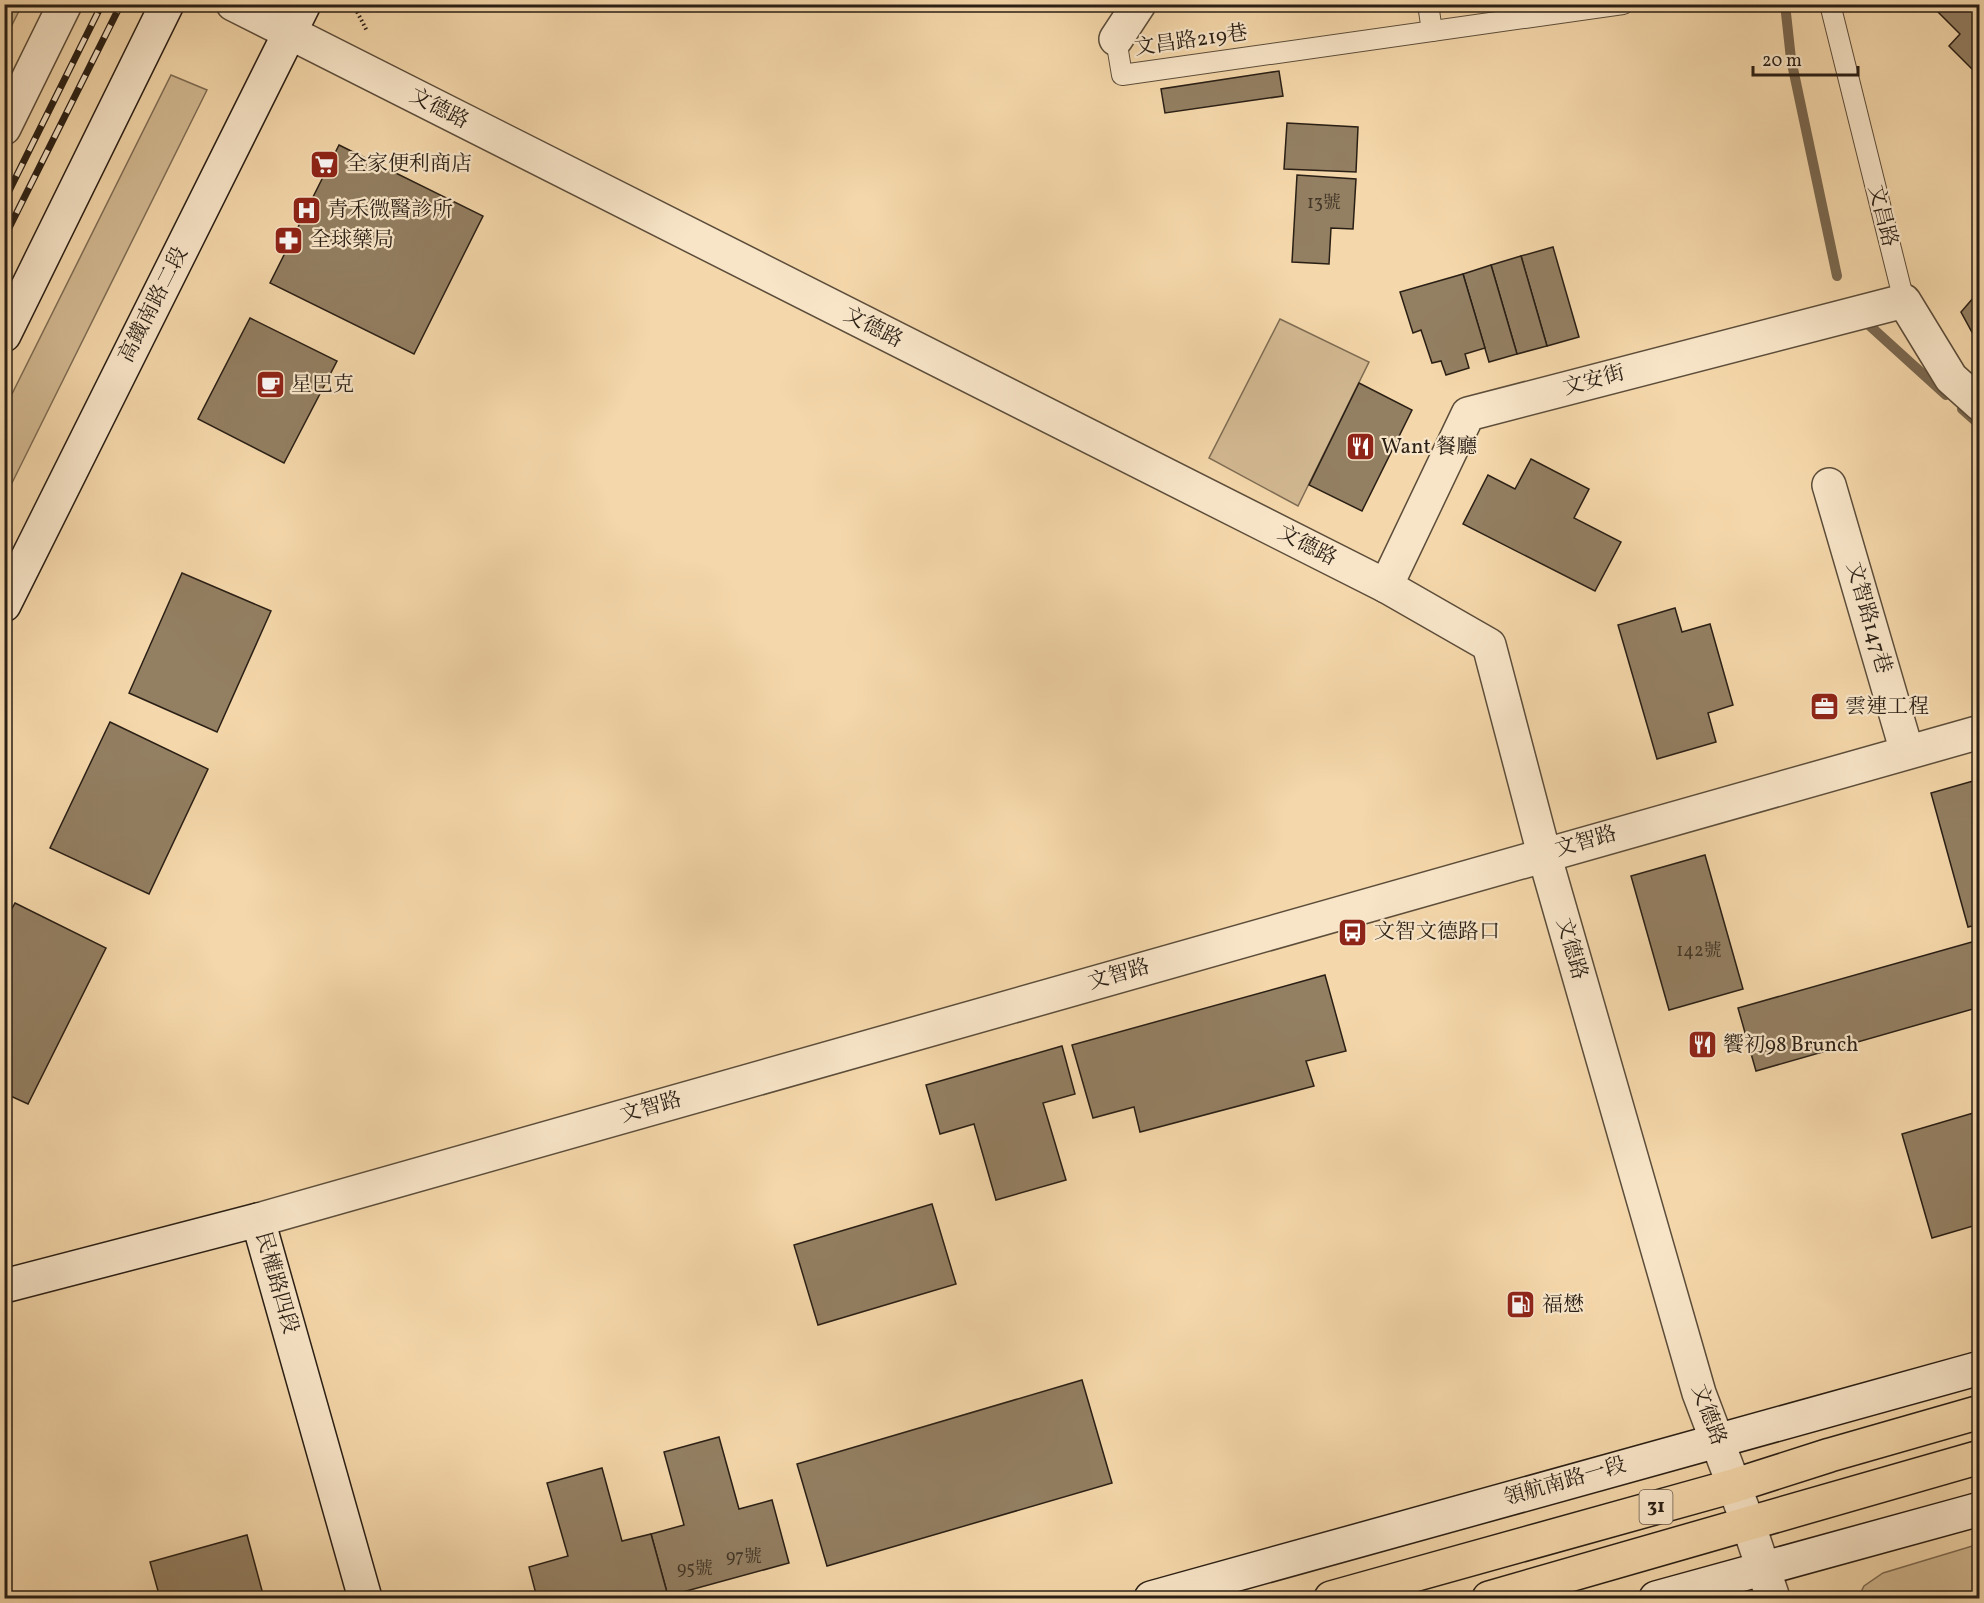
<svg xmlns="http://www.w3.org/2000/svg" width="1984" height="1603" viewBox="0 0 1984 1603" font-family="Vollkorn,'Noto Serif TC',serif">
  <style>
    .green { fill: #d2b891; stroke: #7e6c53; stroke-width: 1.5 }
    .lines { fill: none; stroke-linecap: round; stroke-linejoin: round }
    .stream { stroke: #7a6850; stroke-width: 10 }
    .building { fill: #937f62; stroke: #2a1f15; stroke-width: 1.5 }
    .lane-casing { stroke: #5c4d3a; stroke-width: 22 }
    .street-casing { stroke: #5c4d3a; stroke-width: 36 }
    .secondary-casing { stroke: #2a1f15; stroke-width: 36 }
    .primary-casing { stroke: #2a1f15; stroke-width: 36 }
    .path { stroke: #2a1f15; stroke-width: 4; stroke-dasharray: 1.5 3; stroke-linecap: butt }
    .lane { stroke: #f8e5c8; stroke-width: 20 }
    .street { stroke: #f8e5c8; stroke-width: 33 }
    .secondary { stroke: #f8e5c8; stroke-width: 33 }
    .primary { stroke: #f4d7aa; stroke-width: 33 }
    .rail-casing { stroke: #2a1f15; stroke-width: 7 }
    .rail { stroke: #f8e5c8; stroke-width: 4.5; stroke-dasharray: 14; stroke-linecap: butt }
    .labels { text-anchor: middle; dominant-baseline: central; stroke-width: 4.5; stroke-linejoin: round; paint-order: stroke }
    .number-label { font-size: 18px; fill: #443728 }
    .shield { fill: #f8e5c8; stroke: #685a4b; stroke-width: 1.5 }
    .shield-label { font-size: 20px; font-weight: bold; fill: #2a1f15 }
    .street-label { font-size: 21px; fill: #2a1f15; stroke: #f8e5c8 }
    .poi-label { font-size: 21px; fill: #2a1f15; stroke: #f8e5c8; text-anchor: start }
  </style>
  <rect width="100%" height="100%" fill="#f4d7aa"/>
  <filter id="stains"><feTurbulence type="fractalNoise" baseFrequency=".00333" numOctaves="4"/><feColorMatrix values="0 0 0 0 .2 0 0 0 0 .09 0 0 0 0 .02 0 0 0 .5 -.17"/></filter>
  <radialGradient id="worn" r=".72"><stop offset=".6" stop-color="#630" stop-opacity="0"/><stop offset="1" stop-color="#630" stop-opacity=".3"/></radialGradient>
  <g class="green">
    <polygon points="5,4 22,5 5,39 4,5"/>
    <polygon points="171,75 207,90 5,497 5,408"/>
    <polygon points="1280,319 1369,362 1298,506 1209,458"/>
    <polygon points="1979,1544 1979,1598 1858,1598 1864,1586 1883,1573"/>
  </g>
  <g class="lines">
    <g class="stream">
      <polyline points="1785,4 1791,59 1837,276"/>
      <polyline points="1870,326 1946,395"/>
      <polyline points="1962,409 1980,425"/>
    </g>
  </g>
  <g class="building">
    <polygon points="1930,4 1980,4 1980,77 1949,46 1960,34"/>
    <polygon points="1279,71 1283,96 1165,113 1161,89"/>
    <polygon points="1287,123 1358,127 1356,172 1284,169"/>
    <polygon points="339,145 483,216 414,354 270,283"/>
    <polygon points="1297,175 1356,179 1353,229 1331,228 1329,264 1292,262"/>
    <polygon points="1553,247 1579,337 1547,346 1521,256"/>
    <polygon points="1521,256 1547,346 1517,354 1491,265"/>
    <polygon points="1491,265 1517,354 1489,362 1463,274"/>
    <polygon points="1463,274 1485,348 1465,354 1469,368 1446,375 1441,361 1432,363 1421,330 1413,333 1400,292"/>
    <polygon points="1980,290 1980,347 1961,312"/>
    <polygon points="250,318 337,361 284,463 198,419"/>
    <polygon points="1359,383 1412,410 1362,511 1309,485"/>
    <polygon points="1531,459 1589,489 1574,518 1621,542 1595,591 1463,524 1488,475 1515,489"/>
    <polygon points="182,573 271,611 217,732 129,693"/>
    <polygon points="1675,608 1682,632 1710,624 1733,705 1708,713 1716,742 1657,759 1618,625"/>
    <polygon points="110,722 208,769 149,894 50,848"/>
    <polygon points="1980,779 1980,924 1968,927 1931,793"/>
    <polygon points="1705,855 1743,989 1669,1010 1631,876"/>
    <polygon points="15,903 106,948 28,1104 4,1093 4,923"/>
    <polygon points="1979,940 1980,1007 1756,1071 1738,1008"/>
    <polygon points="1325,975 1346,1051 1306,1061 1314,1086 1140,1132 1134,1107 1093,1118 1072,1045"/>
    <polygon points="1062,1046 1075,1094 1043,1103 1066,1180 996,1200 974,1124 940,1134 926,1085"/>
    <polygon points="1980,1111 1980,1224 1932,1238 1902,1134"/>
    <polygon points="932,1204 956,1284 818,1325 794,1245"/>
    <polygon points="1082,1380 1112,1483 827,1566 797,1464"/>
    <polygon points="719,1437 739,1509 772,1500 789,1563 668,1596 651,1534 684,1525 664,1452"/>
    <polygon points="602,1468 622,1541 651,1534 668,1596 660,1598 537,1598 529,1567 568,1556 547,1483"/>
    <polygon points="247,1535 264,1598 160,1598 150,1562"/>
  </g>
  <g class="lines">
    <defs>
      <g id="lane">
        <polyline points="1428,4 1432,31"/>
        <polyline points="1830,4 1904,301"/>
        <polyline points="1116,39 1122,75 1623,4"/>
      </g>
      <g id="street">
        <polyline points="233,4 1386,586 1489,645 1544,854 1699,1393 1748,1523 1773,1598"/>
        <polyline points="1116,39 1139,4"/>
        <polyline points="4,128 65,4"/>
        <polyline points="1829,485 1907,752"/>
        <polyline points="1386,586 1468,414 1904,301 1951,378 1980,404"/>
        <polyline points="258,1220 1980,732"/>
      </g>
      <g id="secondary">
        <polyline points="4,335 167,4"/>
        <polyline points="4,605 304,4"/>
        <polyline points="4,1286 258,1220 365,1598"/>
        <polyline points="1151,1598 1980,1368"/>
        <polyline points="1656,1598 1980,1509"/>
      </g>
      <g id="primary">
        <polyline points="1331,1598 1733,1486 1830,1455 1980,1412"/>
        <polyline points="1489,1598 1980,1457"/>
      </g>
    </defs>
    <use href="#lane" class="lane-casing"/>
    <use href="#street" class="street-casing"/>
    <use href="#secondary" class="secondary-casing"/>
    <use href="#primary" class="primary-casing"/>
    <polyline class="path" points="353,4 367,31"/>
    <use href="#lane" class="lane"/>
    <use href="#street" class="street"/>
    <use href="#secondary" class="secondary"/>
    <use href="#primary" class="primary"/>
    <defs>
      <g id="rail">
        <polyline points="4,201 102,4"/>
        <polyline points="4,238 121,4"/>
      </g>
    </defs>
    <use href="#rail" class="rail-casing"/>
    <use href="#rail" class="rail"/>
  </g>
  <defs>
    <symbol id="supermarket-square" viewBox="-11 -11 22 22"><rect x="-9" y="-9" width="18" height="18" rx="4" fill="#8f2418" stroke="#f8e5c8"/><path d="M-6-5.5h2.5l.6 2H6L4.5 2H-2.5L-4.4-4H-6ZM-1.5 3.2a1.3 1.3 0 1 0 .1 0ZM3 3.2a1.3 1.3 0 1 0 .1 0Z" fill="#fff"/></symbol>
    <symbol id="hospital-square" viewBox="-11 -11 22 22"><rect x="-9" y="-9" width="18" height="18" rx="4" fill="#8f2418" stroke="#f8e5c8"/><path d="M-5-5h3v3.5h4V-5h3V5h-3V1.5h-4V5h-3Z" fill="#fff"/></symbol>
    <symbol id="pharmacy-square" viewBox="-11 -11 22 22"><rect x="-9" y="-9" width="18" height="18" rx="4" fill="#8f2418" stroke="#f8e5c8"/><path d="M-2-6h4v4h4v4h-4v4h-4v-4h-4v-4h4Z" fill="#fff"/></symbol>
    <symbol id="cafe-square" viewBox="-11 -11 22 22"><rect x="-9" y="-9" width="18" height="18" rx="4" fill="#8f2418" stroke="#f8e5c8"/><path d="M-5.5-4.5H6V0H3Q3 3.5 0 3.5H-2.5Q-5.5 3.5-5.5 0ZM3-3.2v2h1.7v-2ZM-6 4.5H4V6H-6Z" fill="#fff"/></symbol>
    <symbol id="restaurant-square" viewBox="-11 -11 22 22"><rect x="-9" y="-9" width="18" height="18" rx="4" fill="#8f2418" stroke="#f8e5c8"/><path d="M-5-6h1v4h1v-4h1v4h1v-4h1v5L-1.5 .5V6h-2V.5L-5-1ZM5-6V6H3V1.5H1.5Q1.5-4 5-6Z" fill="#fff"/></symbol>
    <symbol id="office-square" viewBox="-11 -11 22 22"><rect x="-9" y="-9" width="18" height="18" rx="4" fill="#8f2418" stroke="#f8e5c8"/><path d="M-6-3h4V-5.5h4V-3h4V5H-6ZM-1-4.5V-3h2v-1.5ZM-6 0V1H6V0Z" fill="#fff"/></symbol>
    <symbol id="bus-square" viewBox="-11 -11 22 22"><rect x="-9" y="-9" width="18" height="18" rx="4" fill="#8f2418" stroke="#f8e5c8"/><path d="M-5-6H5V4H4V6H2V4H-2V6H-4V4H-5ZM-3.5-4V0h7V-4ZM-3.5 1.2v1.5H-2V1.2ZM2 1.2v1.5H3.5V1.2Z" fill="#fff"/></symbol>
    <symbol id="fuel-square" viewBox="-11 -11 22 22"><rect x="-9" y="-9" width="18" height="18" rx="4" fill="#8f2418" stroke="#f8e5c8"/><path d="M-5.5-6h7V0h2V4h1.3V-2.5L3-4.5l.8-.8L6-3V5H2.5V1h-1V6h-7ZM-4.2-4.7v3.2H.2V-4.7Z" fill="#fff"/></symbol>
  </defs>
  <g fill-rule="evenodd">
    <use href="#supermarket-square" x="308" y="148" width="33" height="33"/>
    <use href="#hospital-square" x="290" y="194" width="33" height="33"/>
    <use href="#pharmacy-square" x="272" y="224" width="33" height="33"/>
    <use href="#cafe-square" x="254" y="368" width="33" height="33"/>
    <use href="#restaurant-square" x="1344" y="430" width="33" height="33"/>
    <use href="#office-square" x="1808" y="690" width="33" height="33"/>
    <use href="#bus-square" x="1336" y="916" width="33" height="33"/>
    <use href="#restaurant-square" x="1686" y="1028" width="33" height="33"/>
    <use href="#fuel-square" x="1504" y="1288" width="33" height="33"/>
  </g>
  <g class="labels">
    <g class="number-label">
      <text x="1324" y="203">13號</text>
      <text x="1699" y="951">142號</text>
      <text x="744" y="1557">97號</text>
      <text x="695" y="1569">95號</text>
    </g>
    <rect class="shield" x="1639.5" y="1490" width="33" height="34" rx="4.5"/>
    <g class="shield-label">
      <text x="1656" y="1507">31</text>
    </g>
    <g class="street-label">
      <text transform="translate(1191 41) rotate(-8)">文昌路219巷</text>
      <text transform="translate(439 109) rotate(27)">文德路</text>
      <text transform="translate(1882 216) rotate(76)">文昌路</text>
      <text transform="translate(154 305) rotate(-63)">高鐵南路二段</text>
      <text transform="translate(873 328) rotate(27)">文德路</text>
      <text transform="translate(1594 381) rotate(-15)">文安街</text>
      <text transform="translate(1307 546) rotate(27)">文德路</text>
      <text transform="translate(1868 618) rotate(74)">文智路147巷</text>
      <text transform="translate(1586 842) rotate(-16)">文智路</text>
      <text transform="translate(1571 949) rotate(74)">文德路</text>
      <text transform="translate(1119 975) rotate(-16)">文智路</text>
      <text transform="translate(651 1108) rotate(-16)">文智路</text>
      <text transform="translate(276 1283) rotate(74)">民權路四段</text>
      <text transform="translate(1708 1415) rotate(70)">文德路</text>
      <text transform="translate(1565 1482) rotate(-16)">領航南路一段</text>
    </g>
    <g class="poi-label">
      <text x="346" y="164">全家便利商店</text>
      <text x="327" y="210">青禾微醫診所</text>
      <text x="310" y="240">全球藥局</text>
      <text x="291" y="385">星巴克</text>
      <text x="1381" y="447">Want 餐廳</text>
      <text x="1845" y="707">雲連工程</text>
      <text x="1374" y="932">文智文德路口</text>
      <text x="1723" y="1045">饗初98 Brunch</text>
      <text x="1542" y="1305">福懋</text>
    </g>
  </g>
  <rect width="1984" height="1603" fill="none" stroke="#f4d7aa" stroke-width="24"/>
  <rect x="6" y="6" width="1972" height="1591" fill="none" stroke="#2a1f15" stroke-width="3"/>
  <rect x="12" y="12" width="1960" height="1579" fill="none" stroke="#2a1f15" stroke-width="1.5"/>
  <path d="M1753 66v9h105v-9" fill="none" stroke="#2a1f15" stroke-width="3"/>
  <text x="1762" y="66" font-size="18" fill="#2a1f15" stroke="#f8e5c8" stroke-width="4.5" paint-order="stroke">20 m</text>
  <rect width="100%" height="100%" filter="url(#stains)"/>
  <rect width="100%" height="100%" fill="url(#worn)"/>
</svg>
